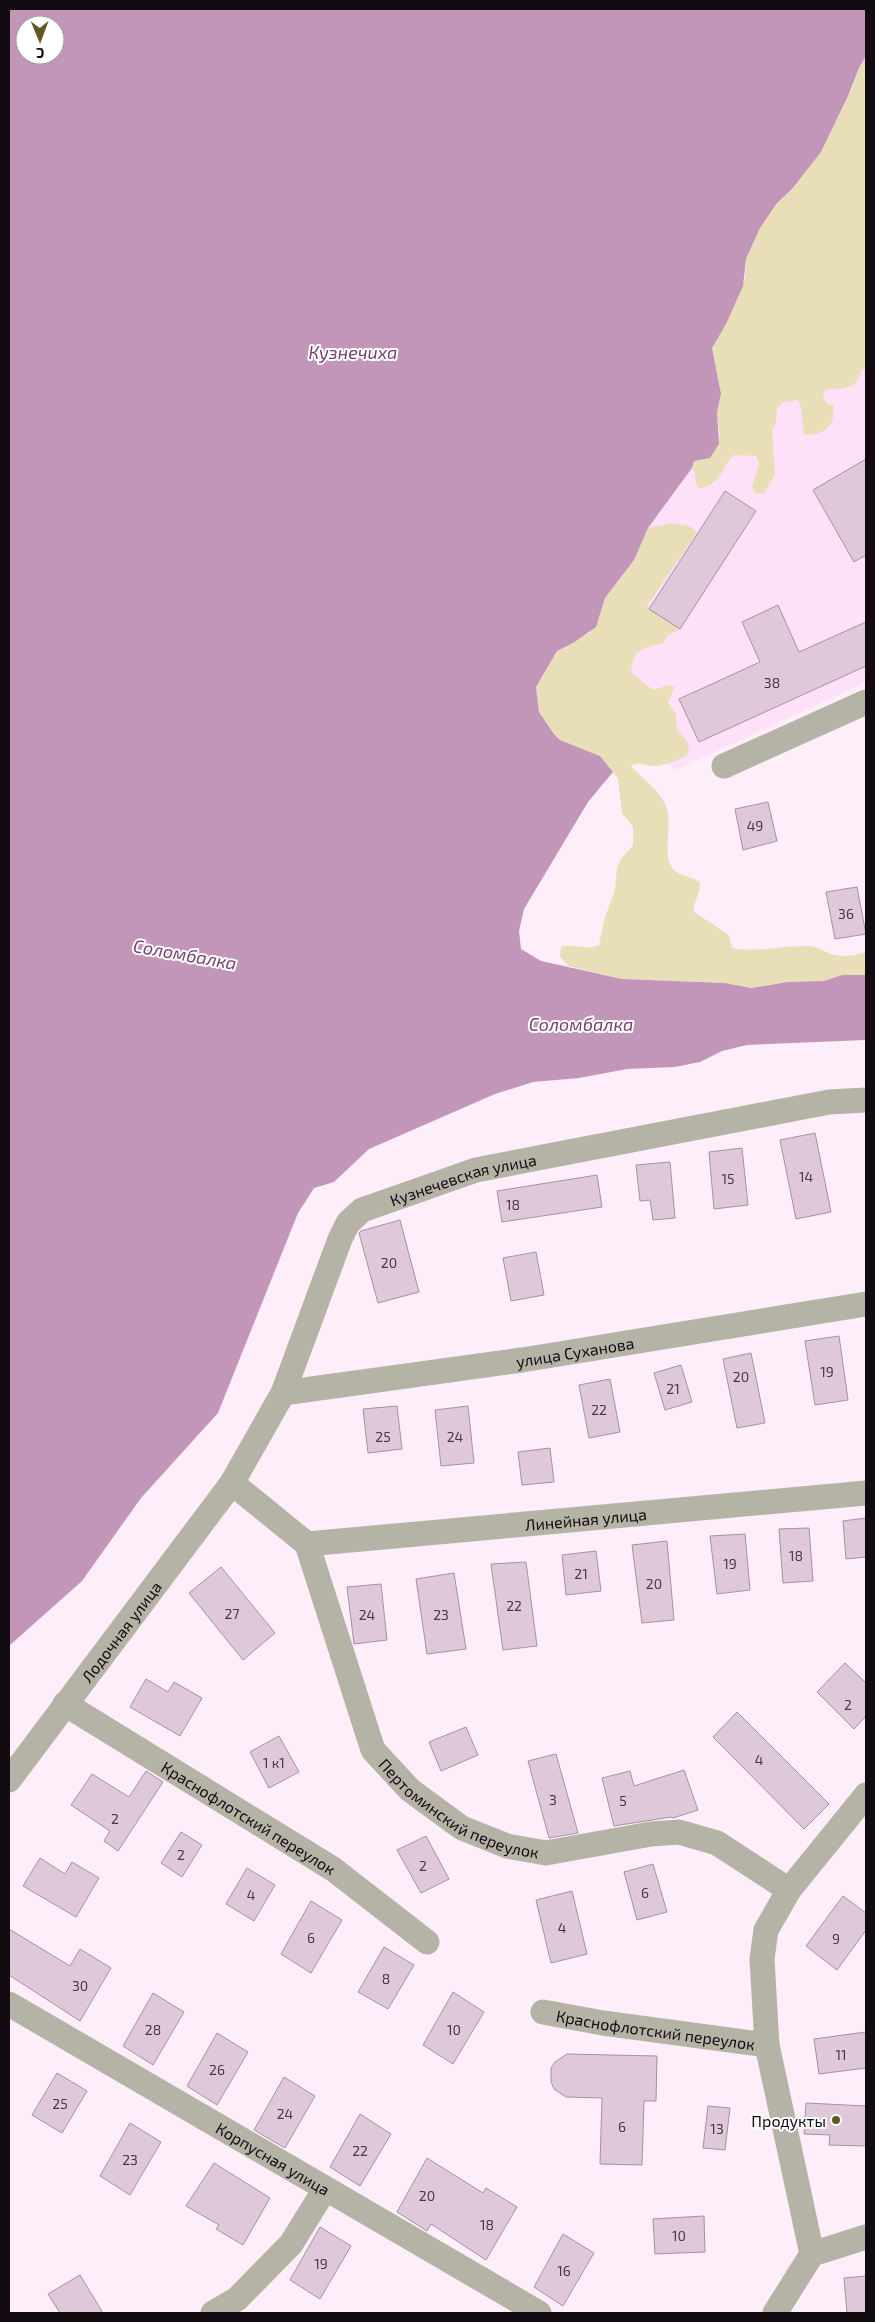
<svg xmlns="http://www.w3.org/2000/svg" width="875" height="2322" viewBox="0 0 875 2322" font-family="'Exo 2',sans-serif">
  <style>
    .built { fill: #ffe0f9 }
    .green { fill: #e8dfb9 }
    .water { fill: #c196b9; fill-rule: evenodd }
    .building { fill: #e0c8db; stroke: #a790a2 }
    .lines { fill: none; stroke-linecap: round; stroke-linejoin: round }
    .minor { stroke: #b5b2a6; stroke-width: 25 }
    .poi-dot { fill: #635724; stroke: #fff; stroke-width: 2 }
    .labels { text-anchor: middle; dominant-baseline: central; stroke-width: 4; stroke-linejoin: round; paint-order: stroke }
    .number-label { font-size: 14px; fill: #463a44 }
    .street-label { font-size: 16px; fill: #120b11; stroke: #fff }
    .poi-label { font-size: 16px; fill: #120b11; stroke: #fff; text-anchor: end }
    .water-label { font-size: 18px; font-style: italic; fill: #784170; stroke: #fff }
  </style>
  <rect width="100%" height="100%" fill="#fdeefa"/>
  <polygon class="built" points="866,182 866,682 676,770 667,763 687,756 677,730 676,714 668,703 675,687 668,685 653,690 632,673 631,665 634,658 644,647 664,643 667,636 679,629 647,606 697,533 671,523 648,528"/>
  <g class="green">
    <path d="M866,56V367C860,371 860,375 857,381C851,390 835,388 825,390L823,398L827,403L833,405C837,426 823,436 804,435L801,408L798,400L782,403L777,409L776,424L772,430L775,474L764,494L755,493L752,487L759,464L756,456L734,455C720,469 723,483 699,489L695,481V473L692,468L694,461L703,460L720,437L717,413L720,402L719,383L712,348L730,314L745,278L746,259L760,228L777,203L792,189L821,152L852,88L859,68Z"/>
    <path d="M671,523L690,526L697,533L647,606L680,629L667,636L664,643C646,647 630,650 632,673L653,690L668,685L675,687L668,703L676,714L677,730L687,741L689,749L687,756C677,760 666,766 655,766C645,766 640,761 631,766C642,779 659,789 666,806C674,823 660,859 675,871C682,876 692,877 700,882C701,894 693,901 694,912L729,935L732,948C758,953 783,945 810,946C819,947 823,951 831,954C843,958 855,955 866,952V975H842L824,981L788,982L751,988L725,983L622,979L568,966L560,956L561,947C575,943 585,951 599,945L604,920L615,890L617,868L621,859L633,845V827L622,813L618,779L613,772L600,756L560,740L554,734L539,712L536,687L557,651L590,632L599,618L605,598L634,560L648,528Z"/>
  </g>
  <path class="water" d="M9,9H866V56L859,68L848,96L821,152L792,189L777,203L760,228L746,259L743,286L726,324L712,348L721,394L717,413L719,444L710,458L694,461L692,468L648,528L634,560L605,598L596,627L573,643L557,651L536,687L539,712L554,734L560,740L600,756L613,772L588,802L524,909L519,931L521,949L541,961L622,979L725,983L751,988L788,982L824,981L842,975H866V1040L747,1045L722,1051L700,1062L675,1067L627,1069L579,1078L533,1082L495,1094L369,1149L334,1182L314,1188L298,1213L218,1413L141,1498L82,1581L9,1646ZM25,25H55V55H25Z"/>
  <g class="building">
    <polygon points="866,459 866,555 854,562 813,490"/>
    <polygon points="725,491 756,511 680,629 649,609"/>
    <polygon points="778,605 799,652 866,622 866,666 699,742 679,699 760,662 742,622"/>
    <polygon points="768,802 777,841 743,850 735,809"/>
    <polygon points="857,887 866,934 835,939 826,892"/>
    <polygon points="815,1133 831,1212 796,1219 780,1140"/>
    <polygon points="742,1148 748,1205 714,1209 709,1152"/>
    <polygon points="670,1162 675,1218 653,1220 650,1200 640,1201 636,1165"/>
    <polygon points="597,1175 602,1207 502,1222 497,1191"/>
    <polygon points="400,1220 419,1292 378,1303 359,1233 361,1231"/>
    <polygon points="536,1252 544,1295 511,1301 503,1258"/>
    <polygon points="839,1336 848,1400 815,1405 805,1341"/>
    <polygon points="751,1353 765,1423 737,1428 723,1359"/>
    <polygon points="681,1365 692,1402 665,1410 654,1373"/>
    <polygon points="610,1379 620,1432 589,1438 579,1385"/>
    <polygon points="397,1406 402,1449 368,1453 363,1409"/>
    <polygon points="468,1406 474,1463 441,1466 435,1410"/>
    <polygon points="550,1448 554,1482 522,1485 518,1452"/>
    <polygon points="866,1518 866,1557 846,1559 843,1521"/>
    <polygon points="809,1528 813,1581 783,1583 779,1529"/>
    <polygon points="745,1534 750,1590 717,1594 710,1536"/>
    <polygon points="667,1541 674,1620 642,1623 632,1545"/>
    <polygon points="596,1551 601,1591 566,1595 562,1555"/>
    <polygon points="526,1562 537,1646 503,1650 491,1564"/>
    <polygon points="221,1567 275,1633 243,1660 189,1593"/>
    <polygon points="454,1573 466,1649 427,1654 416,1579"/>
    <polygon points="381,1584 387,1640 354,1644 347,1587"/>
    <polygon points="845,1663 866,1683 866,1716 854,1729 817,1692"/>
    <polygon points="146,1679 168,1692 174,1682 202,1698 180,1736 130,1707"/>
    <polygon points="737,1712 829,1804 804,1829 713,1737"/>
    <polygon points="466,1727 478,1755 441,1771 429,1742"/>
    <polygon points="279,1736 299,1772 269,1788 250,1752"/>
    <polygon points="556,1754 578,1833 549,1838 528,1761"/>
    <polygon points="684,1770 698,1810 673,1818 671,1817 614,1826 602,1778 630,1771 634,1786"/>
    <polygon points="146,1771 163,1782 118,1851 104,1841 110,1831 71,1805 92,1774 129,1797"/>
    <polygon points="181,1832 202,1845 182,1877 161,1863"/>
    <polygon points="426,1836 449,1879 421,1893 397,1850"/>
    <polygon points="40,1858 65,1874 72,1862 99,1878 76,1917 23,1886"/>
    <polygon points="653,1864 667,1912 637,1920 624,1872"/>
    <polygon points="247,1868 275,1885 254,1921 226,1904"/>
    <polygon points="572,1891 587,1954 551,1963 536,1900"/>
    <polygon points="843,1896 866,1913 866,1930 837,1970 806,1946"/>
    <polygon points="311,1901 342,1920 311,1973 281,1954"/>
    <polygon points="9,1929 70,1966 80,1949 111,1968 80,2021 9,1975"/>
    <polygon points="384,1947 414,1965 388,2009 358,1992"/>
    <polygon points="453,1992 484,2012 453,2064 423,2045"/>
    <polygon points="153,1993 184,2012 153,2065 123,2046"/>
    <polygon points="866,2032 866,2068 819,2074 814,2039"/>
    <polygon points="217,2033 248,2052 217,2105 187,2086"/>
    <polygon points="567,2054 657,2056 656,2101 644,2101 642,2165 600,2164 602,2098 566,2097 554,2089 551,2082 551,2068 555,2062"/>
    <polygon points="57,2073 87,2091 62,2133 32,2115"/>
    <polygon points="284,2077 315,2096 285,2148 254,2130"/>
    <polygon points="806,2103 866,2106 866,2146 829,2145 830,2135 804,2134"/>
    <polygon points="708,2106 730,2108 725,2150 703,2148"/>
    <polygon points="360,2114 391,2134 360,2186 330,2167"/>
    <polygon points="130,2123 161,2142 130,2195 100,2176"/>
    <polygon points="427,2158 483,2193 486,2188 517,2207 486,2260 431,2224 427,2231 397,2212"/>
    <polygon points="214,2163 270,2198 243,2245 216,2229 219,2225 186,2206"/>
    <polygon points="704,2216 705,2252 655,2254 653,2219"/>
    <polygon points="320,2227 351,2246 320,2299 290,2280"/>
    <polygon points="563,2234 594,2253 563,2306 534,2287"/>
    <polygon points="80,2275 103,2313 60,2313 48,2294"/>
    <polygon points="866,2276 866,2313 847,2313 844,2278"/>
  </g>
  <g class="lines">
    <g class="minor">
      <polyline points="724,766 866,702"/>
      <path id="s1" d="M283,1393L522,1360L866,1304"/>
      <path id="s2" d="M232,1483L307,1544L373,1750L410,1790L462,1828L507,1846L546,1853L651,1834L679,1832L717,1843L789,1890"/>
      <path id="s3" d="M307,1544L866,1493"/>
      <path id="s4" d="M65,1704L333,1869L427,1942"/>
      <path id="s5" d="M9,1780L232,1483L283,1393L340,1239L348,1223L362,1210L476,1170L829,1102L866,1100"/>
      <path id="s6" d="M9,2004L539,2313"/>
      <path id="s7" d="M543,2012L603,2023L767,2045"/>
      <polyline points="812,2254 866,2237"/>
      <polyline points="213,2313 237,2299 291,2244 325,2189"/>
      <polyline points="775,2313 812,2254 767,2045 762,1959 766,1930 789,1890 866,1795"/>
    </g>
  </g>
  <circle class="poi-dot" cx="836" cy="2120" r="5"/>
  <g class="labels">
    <g class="number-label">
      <text x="772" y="682">38</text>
      <text x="755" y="825">49</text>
      <text x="846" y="913">36</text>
      <text x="806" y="1176">14</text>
      <text x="728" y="1178">15</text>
      <text x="513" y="1204">18</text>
      <text x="389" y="1262">20</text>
      <text x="827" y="1371">19</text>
      <text x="741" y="1376">20</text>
      <text x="673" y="1388">21</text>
      <text x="599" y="1409">22</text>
      <text x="383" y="1436">25</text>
      <text x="455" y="1436">24</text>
      <text x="796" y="1555">18</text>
      <text x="730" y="1563">19</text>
      <text x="581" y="1573">21</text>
      <text x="654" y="1583">20</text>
      <text x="514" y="1605">22</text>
      <text x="232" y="1613">27</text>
      <text x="367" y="1614">24</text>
      <text x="441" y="1614">23</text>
      <text x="848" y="1704">2</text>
      <text x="759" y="1759">4</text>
      <text x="274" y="1762">1 к1</text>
      <text x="553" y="1799">3</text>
      <text x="623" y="1800">5</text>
      <text x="115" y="1818">2</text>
      <text x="181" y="1854">2</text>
      <text x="423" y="1865">2</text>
      <text x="645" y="1892">6</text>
      <text x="251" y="1894">4</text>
      <text x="562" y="1927">4</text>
      <text x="311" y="1937">6</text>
      <text x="836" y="1938">9</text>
      <text x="386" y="1978">8</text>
      <text x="80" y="1985">30</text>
      <text x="153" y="2029">28</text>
      <text x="454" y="2029">10</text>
      <text x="841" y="2054">11</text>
      <text x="217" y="2069">26</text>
      <text x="60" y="2103">25</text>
      <text x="285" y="2113">24</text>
      <text x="622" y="2126">6</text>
      <text x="717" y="2128">13</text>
      <text x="360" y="2150">22</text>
      <text x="130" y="2159">23</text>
      <text x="427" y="2195">20</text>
      <text x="487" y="2224">18</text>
      <text x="679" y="2235">10</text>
      <text x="321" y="2263">19</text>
      <text x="564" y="2270">16</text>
    </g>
    <g class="street-label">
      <text stroke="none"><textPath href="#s5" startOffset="782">Кузнечевская улица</textPath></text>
      <text stroke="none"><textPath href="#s1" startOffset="295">улица Суханова</textPath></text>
      <text stroke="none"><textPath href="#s3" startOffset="280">Линейная улица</textPath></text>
      <text stroke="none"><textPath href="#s5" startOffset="186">Лодочная улица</textPath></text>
      <text stroke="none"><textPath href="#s2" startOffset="420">Пертоминский переулок</textPath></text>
      <text stroke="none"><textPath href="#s4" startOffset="216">Краснофлотский переулок</textPath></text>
      <text stroke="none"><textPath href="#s7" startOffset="114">Краснофлотский переулок</textPath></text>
      <text stroke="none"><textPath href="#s6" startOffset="306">Корпусная улица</textPath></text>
    </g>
    <g class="poi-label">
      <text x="826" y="2120">Продукты</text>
    </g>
    <g class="water-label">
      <text x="353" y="352">Кузнечиха</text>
      <text transform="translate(185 954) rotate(10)">Соломбалка</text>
      <text x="581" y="1024">Соломбалка</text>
    </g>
  </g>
  <rect width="875" height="2322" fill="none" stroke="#120b11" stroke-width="20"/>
  <g transform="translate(40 40) rotate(179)"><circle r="24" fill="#ffffff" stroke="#a09da0"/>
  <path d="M0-4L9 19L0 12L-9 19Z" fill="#635724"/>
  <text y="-8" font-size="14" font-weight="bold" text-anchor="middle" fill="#120b11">С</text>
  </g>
</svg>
